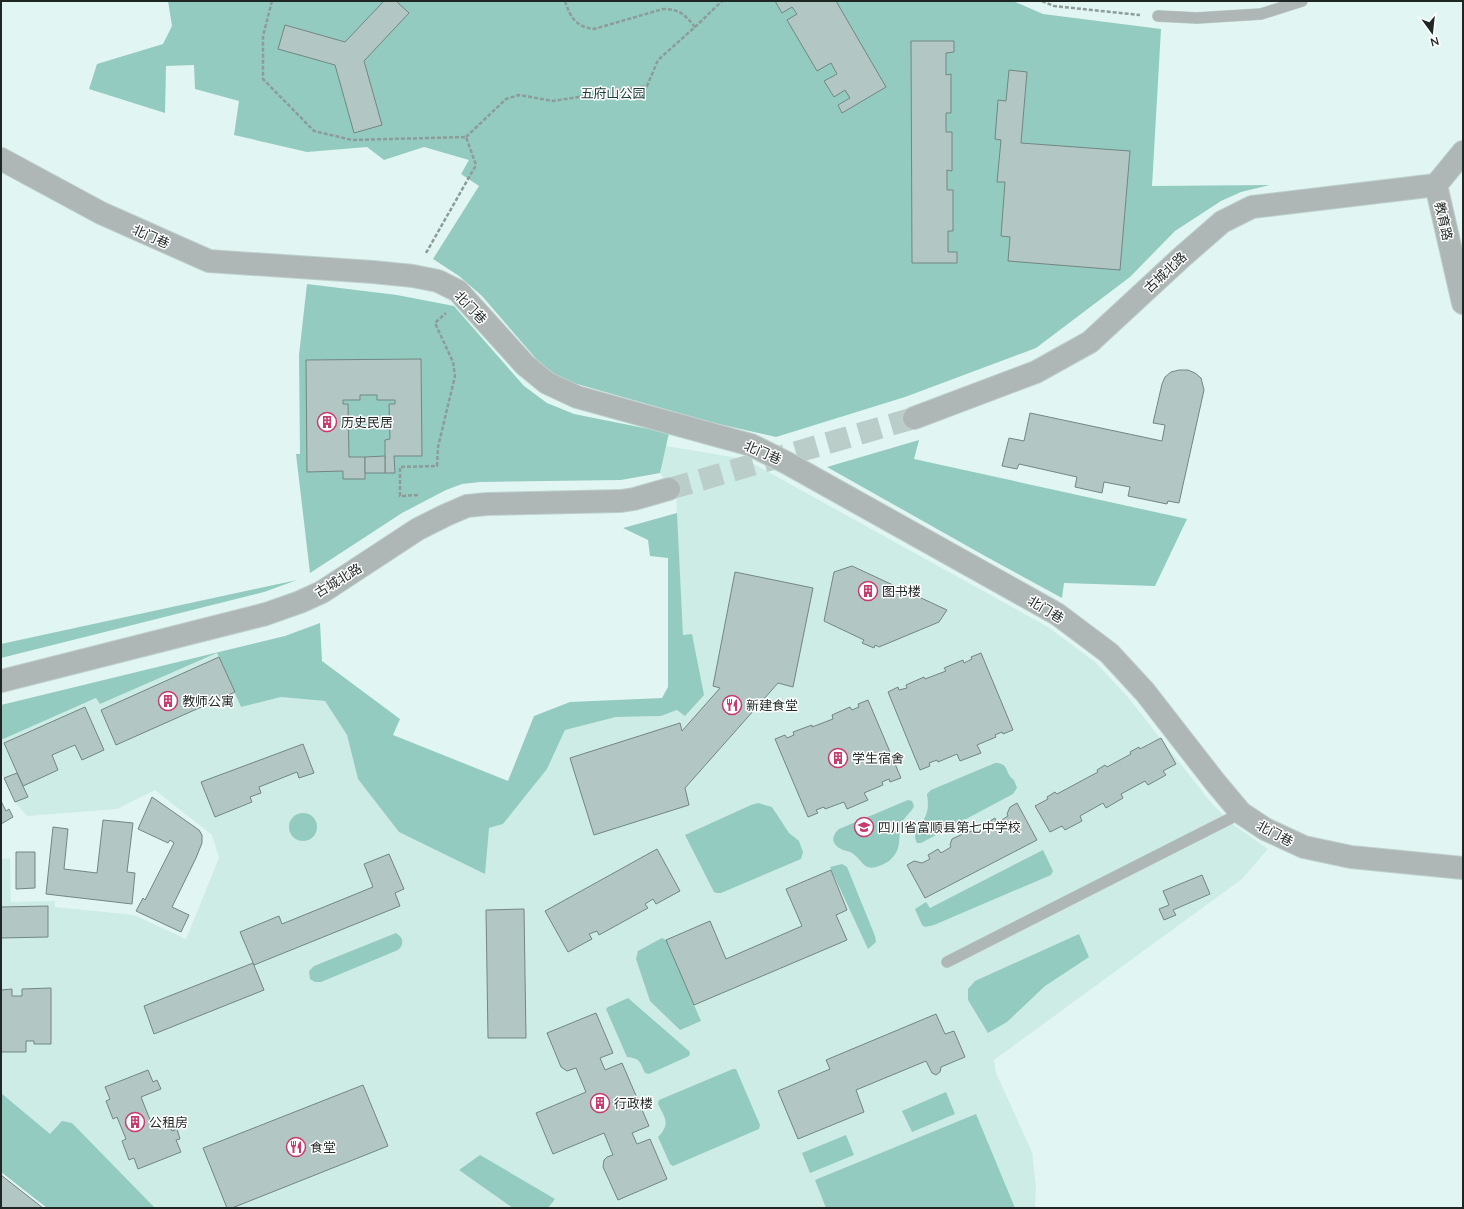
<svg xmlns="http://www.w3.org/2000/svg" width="1464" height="1209" viewBox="0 0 1464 1209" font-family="Lato,'Noto Sans SC',sans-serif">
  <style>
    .built { fill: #cdece5 }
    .green { fill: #93cbc0 }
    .building { fill: #b2c7c3; stroke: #728682 }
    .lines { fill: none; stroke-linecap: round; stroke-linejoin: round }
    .tertiary-tunnel { stroke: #bacdc9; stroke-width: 22; stroke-dasharray: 22 11; stroke-linecap: butt }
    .service-casing { stroke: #bed1cd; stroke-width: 12 }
    .minor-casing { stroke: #bed1cd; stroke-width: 24 }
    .tertiary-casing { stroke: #bed1cd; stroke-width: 24 }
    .path { stroke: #8d9c99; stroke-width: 2.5; stroke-dasharray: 4 2; stroke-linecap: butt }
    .service { stroke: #aeb7b5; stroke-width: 11 }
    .minor { stroke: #aeb7b5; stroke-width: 22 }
    .tertiary { stroke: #aeb7b5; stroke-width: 22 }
    .labels { text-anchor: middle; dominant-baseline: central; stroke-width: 3; stroke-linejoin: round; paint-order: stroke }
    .park-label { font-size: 13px; fill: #163a35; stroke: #fefefe }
    .street-label { font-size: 13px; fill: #1f2725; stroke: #fefefe }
    .poi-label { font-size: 13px; fill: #1f2725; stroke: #fefefe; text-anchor: start }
  </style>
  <rect width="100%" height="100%" fill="#e1f6f2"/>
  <polygon class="built" points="666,446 739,458 754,464 1048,627 1095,662 1127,696 1213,805 1235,826 1268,849 1242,879 994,1060 996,1073 1032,1152 1036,1187 1035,1208 155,1208 72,1123 50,1135 1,1093 1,859 10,858 11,902 55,901 55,907 134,915 186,939 219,858 212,835 155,790 117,809 27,816 15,802 1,772 1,740 97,698 100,704 218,653 241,707 281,697 325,701 347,735 358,779 489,828 503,824 547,769 565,730 616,717 660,716 678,710 692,635 683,635 676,496 659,472"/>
  <g class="green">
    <polygon points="168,1 1013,1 1043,14 1161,29 1152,186 1270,185 1241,192 1221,201 1175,231 1130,277 1036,348 905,397 776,437 714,423 577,384 559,378 544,368 482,296 459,276 433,259 479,186 461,174 469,160 424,147 384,160 367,147 307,152 234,135 239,101 195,89 194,65 166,66 165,113 89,89 97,64 163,44 172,26"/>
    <polygon points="307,284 397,295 454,306 524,386 547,403 574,414 669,433 660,473 621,480 480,482 462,484 446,490 402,513 310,573 296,454 300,454 299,355"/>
    <polygon points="919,440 914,459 1187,519 1155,586 1064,583 1062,598 985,556 827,467"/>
    <polygon points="677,513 683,635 692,634 704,695 685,716 677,710 661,716 616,717 565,730 547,769 503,824 489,828 485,874 399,832 358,779 347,735 325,701 281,697 241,707 217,653 100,704 96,698 1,740 1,705 285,636 320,623 322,661 400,719 393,735 508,781 534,716 570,702 662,698 668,687 668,558 650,556 648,540 623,528"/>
    <polygon points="297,580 264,592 1,658 1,644"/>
    <path d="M995,763C1010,763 1004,773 1014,780L1017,788L1013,794L921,843H917C911,831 920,826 925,817C929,810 928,802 927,794L931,790Z"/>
    <path d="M908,800L912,801L914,806C912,812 906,815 903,821C896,834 904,846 892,858C889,862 884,864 879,866C863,872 863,860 852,853C849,851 846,851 843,850C832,845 830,837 839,829Z"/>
    <polygon points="758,803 772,807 789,833 799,841 803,852 801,859 721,893 717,893 714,892 685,835 751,805"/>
    <circle cx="303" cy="827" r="14"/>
    <polygon points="1043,850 1053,871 1051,875 934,925 925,927 922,925 915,909 926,902 930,908"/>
    <polygon points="842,864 847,867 875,936 876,942 868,949 830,867"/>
    <path d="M396,933C403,937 405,944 398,950L321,982H315L310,979L309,971L314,966Z"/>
    <polygon points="1079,934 1089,957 1045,986 1007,1022 988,1033 968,1000 968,989 975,981"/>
    <polygon points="662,938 666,940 701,1021 680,1030 650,1001 636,959 638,951"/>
    <path d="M628,998L689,1051L690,1053L689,1056L649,1074L645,1073C640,1062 640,1058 627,1057L606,1009L608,1007Z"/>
    <path d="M733,1069H736L760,1125L759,1129L673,1166L670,1164L658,1137C671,1124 665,1118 658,1104L659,1100Z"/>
    <polygon points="946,1092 955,1114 912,1132 902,1111"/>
    <polygon points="1,1093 50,1134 62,1121 72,1123 155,1208 47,1208 1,1172"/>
    <polygon points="976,1114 1015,1208 826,1208 815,1180"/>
    <polygon points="846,1135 854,1155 810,1173 802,1153"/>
    <polygon points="480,1155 555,1199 548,1208 513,1208 459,1170"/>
  </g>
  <g class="building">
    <polygon points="384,1 396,1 409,13 364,61 382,125 354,133 335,65 278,49 285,25 345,42"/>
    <polygon points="775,1 836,1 886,87 842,113 838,105 850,98 845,90 834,97 824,81 837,74 831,63 817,71 787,20 797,14 792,7 782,13"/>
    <polygon points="911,41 954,41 954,52 946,53 946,75 951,74 951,113 946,113 946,132 952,132 952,171 947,170 947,190 953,190 953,231 948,231 948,252 957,252 957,263 912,263"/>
    <polygon points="1009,70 1027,72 1021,143 1130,151 1120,270 1008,261 1010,237 1001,236 1005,182 997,182 1001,140 995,139 998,100 1006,101"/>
    <polygon points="421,359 422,456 394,456 395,473 385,473 385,440 390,439 389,404 395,404 395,400 377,400 377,395 360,395 360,400 343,400 343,404 348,404 349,457 365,457 365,479 343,479 343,471 307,472 306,360"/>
    <polygon points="1179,370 1188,370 1195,373 1201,378 1204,390 1179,503 1168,501 1167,504 1128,496 1130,487 1104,482 1102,493 1075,487 1077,477 1019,464 1017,469 1002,466 1009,438 1024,441 1030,413 1162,441 1165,425 1153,423 1162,384 1165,377 1171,372"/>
    <polygon points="385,456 385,473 365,473 365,457"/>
    <polygon points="852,566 947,610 939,622 879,647 875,645 874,648 862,643 864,640 824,621 834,572"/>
    <polygon points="735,572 813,588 793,687 778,683 685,788 689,805 594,835 570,758 680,723 682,731 720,688 713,686"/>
    <polygon points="981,653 1013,730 1003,734 1002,732 995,735 996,737 977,745 981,753 960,761 957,754 938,762 937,760 929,763 930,766 920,770 888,692 898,687 899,690 907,688 906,685 924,677 925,679 946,671 944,668 963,660 964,663 972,659 971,657"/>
    <polygon points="219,657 235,692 116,745 101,710"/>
    <polygon points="868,700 901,778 890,782 889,779 882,782 883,785 864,793 868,800 847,809 844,802 825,809 824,807 816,810 818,813 808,817 775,739 785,735 787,738 794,735 793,732 812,725 812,727 833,719 832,715 850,707 852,710 859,707 858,704"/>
    <polygon points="85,707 104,750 82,760 75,745 52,755 58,770 23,786 4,743"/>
    <polygon points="1161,738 1176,764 1163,771 1166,775 1148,785 1145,781 1121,794 1123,798 1106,808 1103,803 1080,816 1082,821 1065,830 1062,826 1050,832 1035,806 1048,799 1047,797 1055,792 1057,794 1098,772 1097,770 1105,765 1107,767 1131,754 1130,752 1139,747 1140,749"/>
    <polygon points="303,744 314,773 299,778 297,772 259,787 261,793 250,797 252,802 215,817 201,782"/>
    <polygon points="17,773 28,797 15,802 4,778"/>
    <polygon points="152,797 199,830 202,835 202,843 196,858 172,907 189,915 181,932 136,911 143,898 145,900 174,843 170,840 168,843 138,829"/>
    <polygon points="1,801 6,811 9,809 13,817 1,824"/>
    <polygon points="1017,803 1037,840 925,898 907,865 914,861 922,863 930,859 928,855 938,849 941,853 951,847 950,845 952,839 967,832 974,831 975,834 987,828 985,824 995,818 997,823 1008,816 1007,814 1010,807"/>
    <polygon points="103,820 133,823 127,872 135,873 132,904 46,894 53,827 68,829 64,869 97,873"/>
    <polygon points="657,849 680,891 656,904 653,899 645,904 648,908 599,935 597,931 589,934 592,939 568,952 545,911"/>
    <polygon points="16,852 35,852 35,888 16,889"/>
    <polygon points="389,854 404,889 395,893 400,906 254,965 240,932 279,916 282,924 373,887 364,864"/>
    <polygon points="831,870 847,910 836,915 847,940 694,1005 666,940 710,921 726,959 802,926 786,889"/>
    <polygon points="1202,875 1210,894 1173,910 1176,915 1164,920 1159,909 1169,905 1163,891"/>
    <polygon points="48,906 48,937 1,938 1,907"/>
    <polygon points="524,909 526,1038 488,1038 486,910"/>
    <polygon points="253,963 264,990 154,1034 144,1006"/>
    <polygon points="51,988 51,1044 34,1044 34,1041 26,1041 26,1052 1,1052 1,990 12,989 12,996 22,996 22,989"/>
    <polygon points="596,1013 613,1053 600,1058 605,1070 622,1063 649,1126 632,1133 637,1144 650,1139 667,1179 618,1200 603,1167 604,1160 607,1157 613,1155 604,1133 553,1154 536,1113 586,1092 576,1068 567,1071 561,1067 547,1033"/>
    <polygon points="936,1014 945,1034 954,1031 965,1057 941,1067 940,1072 936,1075 932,1073 926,1061 856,1090 864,1112 798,1139 778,1091 830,1069 826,1060"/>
    <polygon points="148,1070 153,1082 157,1080 161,1089 141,1097 152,1125 167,1119 172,1131 177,1129 180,1139 176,1140 181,1152 138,1169 134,1158 129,1160 122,1141 126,1139 117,1117 113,1119 106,1101 110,1099 105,1087"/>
    <polygon points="363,1085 388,1146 232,1208 227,1208 203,1148"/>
    <polygon points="1,1175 43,1208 1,1208"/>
  </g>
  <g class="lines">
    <polyline class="tertiary-tunnel" points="669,489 914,418"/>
    <defs>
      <g id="service">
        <polyline points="1158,16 1197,18 1261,14 1302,1"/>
        <polyline points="947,962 1241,813"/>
      </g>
      <polyline id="minor" points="1,159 101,213 209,261 373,272 413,276 438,281 458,291 525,365 547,383 577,397 751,445 787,463 1057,614 1109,653 1145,692 1215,782 1241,813 1265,829 1304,847 1351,857 1463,868"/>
      <g id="tertiary">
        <polyline points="1436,185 1463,303"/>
        <polyline points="1436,185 1463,152"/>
        <polyline points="914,418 1036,372 1090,342 1183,256 1222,222 1252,207 1436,185"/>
        <polyline points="1,681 266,614 300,602 322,592 418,529 446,515 467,506 487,504 621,501 634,499 669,489"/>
      </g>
    </defs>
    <use href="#service" class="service-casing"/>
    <use href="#minor" class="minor-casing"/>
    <use href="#tertiary" class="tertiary-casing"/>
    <g class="path">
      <polyline points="272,1 263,36 263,79 314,131 352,140 466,137 476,165 426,253"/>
      <path d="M565,1C570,17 576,27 594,29L663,9C680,9 685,15 695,27"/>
      <polyline points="1042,1 1054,6 1140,15"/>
      <polyline points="466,137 506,99 519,95 553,101 647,86 658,60 695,27 722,1"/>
      <polyline points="418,495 400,496 400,467 437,466 438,447 455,376 453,362 435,323 446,313"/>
    </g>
    <use href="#service" class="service"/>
    <use href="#minor" class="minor"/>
    <use href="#tertiary" class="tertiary"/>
  </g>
  <defs>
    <symbol id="building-ring" viewBox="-11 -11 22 22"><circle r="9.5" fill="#fefefe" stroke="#c73b6f" stroke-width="1.5"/><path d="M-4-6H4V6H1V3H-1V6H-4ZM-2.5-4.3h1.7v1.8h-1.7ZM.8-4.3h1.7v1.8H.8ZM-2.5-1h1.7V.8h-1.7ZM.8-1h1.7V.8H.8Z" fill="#c73b6f"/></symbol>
    <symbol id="restaurant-ring" viewBox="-11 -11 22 22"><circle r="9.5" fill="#fefefe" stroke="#c73b6f" stroke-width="1.5"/><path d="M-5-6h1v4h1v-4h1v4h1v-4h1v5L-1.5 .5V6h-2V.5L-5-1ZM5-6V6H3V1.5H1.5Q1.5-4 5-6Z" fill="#c73b6f"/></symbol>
    <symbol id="school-ring" viewBox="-11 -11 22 22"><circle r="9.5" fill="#fefefe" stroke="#c73b6f" stroke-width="1.5"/><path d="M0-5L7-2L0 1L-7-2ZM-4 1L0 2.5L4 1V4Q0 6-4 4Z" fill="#c73b6f"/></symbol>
  </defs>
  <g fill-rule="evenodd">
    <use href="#building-ring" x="316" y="411" width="22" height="22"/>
    <use href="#building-ring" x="857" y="580" width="22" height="22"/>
    <use href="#building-ring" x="157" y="690" width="22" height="22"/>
    <use href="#restaurant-ring" x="721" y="694" width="22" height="22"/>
    <use href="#building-ring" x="827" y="747" width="22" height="22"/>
    <use href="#school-ring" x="853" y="816" width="22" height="22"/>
    <use href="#building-ring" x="589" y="1092" width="22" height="22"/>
    <use href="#building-ring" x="124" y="1111" width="22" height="22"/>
    <use href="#restaurant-ring" x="285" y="1136" width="22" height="22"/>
  </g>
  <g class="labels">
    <g class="park-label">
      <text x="613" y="93">五府山公园</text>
    </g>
    <g class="street-label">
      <text transform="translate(1444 221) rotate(77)">教育路</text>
      <text transform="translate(151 236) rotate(24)">北门巷</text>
      <text transform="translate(1165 272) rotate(-43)">古城北路</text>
      <text transform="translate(471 307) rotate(46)">北门巷</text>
      <text transform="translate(763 452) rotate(23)">北门巷</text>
      <text transform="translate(338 580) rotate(-31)">古城北路</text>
      <text transform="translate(1046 609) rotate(31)">北门巷</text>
      <text transform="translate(1275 833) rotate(28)">北门巷</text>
    </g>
    <g class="poi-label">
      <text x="341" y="422">历史民居</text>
      <text x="882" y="591">图书楼</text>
      <text x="182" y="701">教师公寓</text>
      <text x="746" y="705">新建食堂</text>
      <text x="852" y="758">学生宿舍</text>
      <text x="878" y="827">四川省富顺县第七中学校</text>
      <text x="614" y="1103">行政楼</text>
      <text x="149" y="1122">公租房</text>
      <text x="310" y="1147">食堂</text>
    </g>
  </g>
  <rect width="1464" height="1209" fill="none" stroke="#1f2725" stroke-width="4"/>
  <g transform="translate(1432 32) rotate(165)" stroke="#fefefe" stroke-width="3" paint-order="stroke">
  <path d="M0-3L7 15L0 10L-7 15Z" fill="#1f2725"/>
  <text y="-6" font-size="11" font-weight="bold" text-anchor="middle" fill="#1f2725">N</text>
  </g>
</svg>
